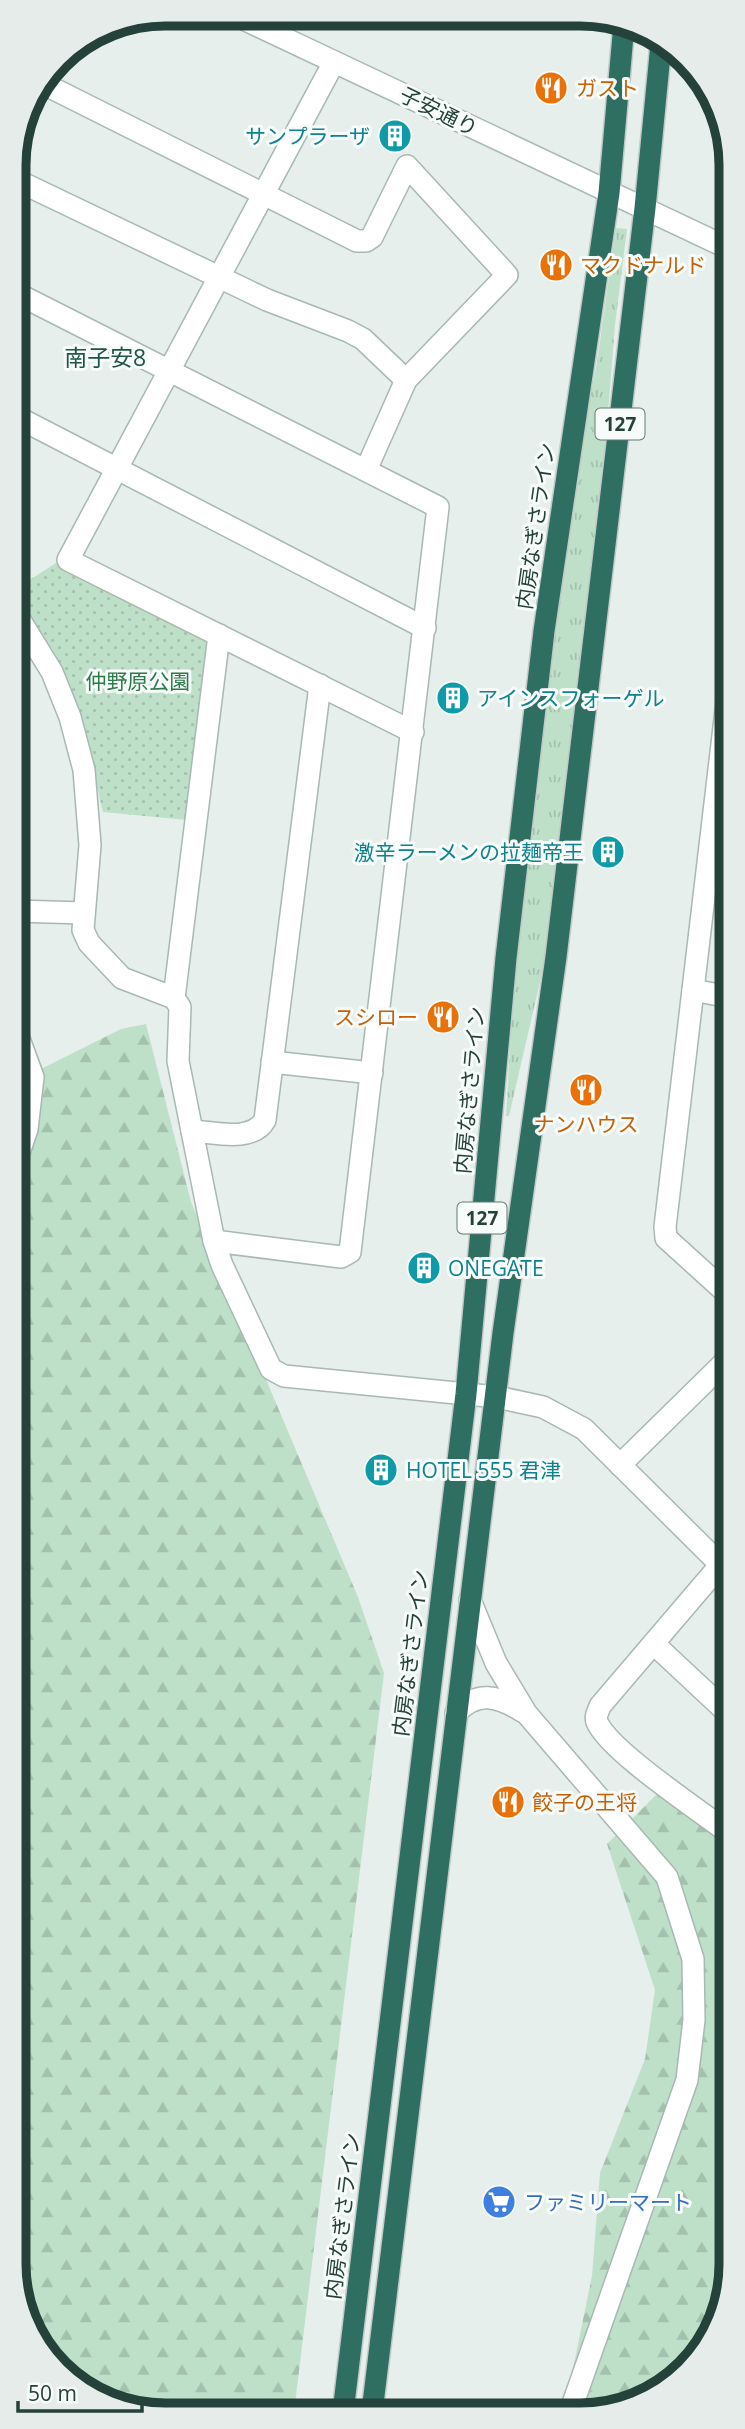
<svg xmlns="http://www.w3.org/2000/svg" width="745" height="2429" viewBox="0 0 745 2429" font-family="'Open Sans','Noto Sans JP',sans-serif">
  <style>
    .grass { fill: url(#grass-tufts) }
    .forest { fill: url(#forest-firs) }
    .park { fill: url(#park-dots) }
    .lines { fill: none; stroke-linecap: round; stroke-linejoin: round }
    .minor-casing { stroke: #a8b8b2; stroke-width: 24 }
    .highway-casing { stroke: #c2cac8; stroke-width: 24 }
    .minor { stroke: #fff; stroke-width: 21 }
    .highway { stroke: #2f6f62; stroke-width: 21 }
    .labels { text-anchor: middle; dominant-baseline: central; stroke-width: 6; stroke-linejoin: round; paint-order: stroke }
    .shield { fill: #f7fbf9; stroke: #637a73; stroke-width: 2 }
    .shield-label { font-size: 19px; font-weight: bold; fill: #24423a }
    .food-label { font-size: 21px; fill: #c56008; stroke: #f7fbf9; text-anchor: start }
    .street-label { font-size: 21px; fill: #24423a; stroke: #f7fbf9 }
    .culture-label { font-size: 21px; fill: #0d838f; stroke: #f7fbf9; text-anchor: start }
    .park-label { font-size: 21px; fill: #2d7a4b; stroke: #f7fbf9 }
    .shop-label { font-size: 21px; fill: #366cbe; stroke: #f7fbf9; text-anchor: start }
    .neighbourhood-label { font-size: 23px; fill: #1f5548; stroke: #f7fbf9 }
    .rim { fill: none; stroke: #24423a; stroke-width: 9 }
  </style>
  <defs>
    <pattern id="grass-tufts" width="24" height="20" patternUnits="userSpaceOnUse" patternTransform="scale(1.75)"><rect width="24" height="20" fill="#bfe0c8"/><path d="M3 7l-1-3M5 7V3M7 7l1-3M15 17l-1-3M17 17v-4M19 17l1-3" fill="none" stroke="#a4c1ad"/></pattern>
    <pattern id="forest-firs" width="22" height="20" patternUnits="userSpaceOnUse" patternTransform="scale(1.75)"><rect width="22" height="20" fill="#bfe0c8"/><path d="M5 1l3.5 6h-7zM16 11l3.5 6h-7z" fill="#a4c1ad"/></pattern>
    <pattern id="park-dots" width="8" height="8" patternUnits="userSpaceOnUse" patternTransform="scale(1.75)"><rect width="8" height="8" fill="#bfe0c8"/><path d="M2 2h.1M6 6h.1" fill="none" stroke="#a4c1ad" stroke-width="1.8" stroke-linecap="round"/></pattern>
  </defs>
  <rect width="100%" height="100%" fill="#e6efeb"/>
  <polygon class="grass" points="616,228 627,229 615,325 602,487 546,956 509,1116 506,1116 517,926 545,694 574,482 597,362"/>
  <g class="forest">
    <polygon points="146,1024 191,1202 358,1597 384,1673 294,2412 135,2412 58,2371 17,2293 15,1082 121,1029"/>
    <polygon points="658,1793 730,1845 731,2274 694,2363 609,2412 564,2412 592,2276 600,2173 645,2059 655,1990 607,1844"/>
  </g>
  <polygon class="park" points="56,563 207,640 208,655 187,820 103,812 79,711 19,599 23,584"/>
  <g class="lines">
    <defs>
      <g id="minor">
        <polyline points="233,14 728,248"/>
        <polyline points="334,62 68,560 413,732"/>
        <polyline points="42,83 357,241 366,241 372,237 407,166 507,275 406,380 366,470"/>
        <polyline points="14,179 267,300 348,331 363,339 406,380"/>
        <polyline points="14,292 438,507 350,1252 341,1257 214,1241"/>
        <polyline points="15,416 425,628"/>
        <polyline points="15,612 52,672 70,717 84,770 90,845 83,930 89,943 122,978 174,998 180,1007 178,1061 214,1241 222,1265 271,1369 284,1376 497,1397 543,1407 584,1429 730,1574"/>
        <polyline points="729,685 665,1227 666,1238 730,1296"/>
        <polyline points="15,911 84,913"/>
        <polyline points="693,990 729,997"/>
        <polyline points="174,998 219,635"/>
        <polyline points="15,1028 33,1077 27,1129 15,1164"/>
        <polyline points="272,1062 372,1073"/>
        <path d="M192,1131C214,1132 252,1143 265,1120L320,685"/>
        <polyline points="620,1465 730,1357"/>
        <path d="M728,1556L600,1706C598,1712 595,1716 597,1722C609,1751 702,1812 730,1834"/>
        <polyline points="470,1600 496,1663 526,1713 667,1877 693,1959 694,2020 687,2080 570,2412"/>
        <polyline points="654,1644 730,1715"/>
        <path d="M456,1713C477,1690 498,1696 522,1711"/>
      </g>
      <g id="highway">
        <polyline points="343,2412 466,1394 506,958 544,631 609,193 624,24"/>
        <polyline points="372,2412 503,1333 556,957 645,208 661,44"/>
      </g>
    </defs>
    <use href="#minor" class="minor-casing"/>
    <use href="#highway" class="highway-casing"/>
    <use href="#minor" class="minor"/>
    <use href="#highway" class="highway"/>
  </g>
  <defs>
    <symbol id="restaurant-disc" viewBox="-11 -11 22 22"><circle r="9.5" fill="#e8710a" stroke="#f7fbf9"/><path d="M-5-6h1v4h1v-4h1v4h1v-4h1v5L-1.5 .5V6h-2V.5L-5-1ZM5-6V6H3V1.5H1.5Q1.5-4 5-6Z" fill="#fff"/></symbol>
    <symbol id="building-disc" viewBox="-11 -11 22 22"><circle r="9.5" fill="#0f9aa8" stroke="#f7fbf9"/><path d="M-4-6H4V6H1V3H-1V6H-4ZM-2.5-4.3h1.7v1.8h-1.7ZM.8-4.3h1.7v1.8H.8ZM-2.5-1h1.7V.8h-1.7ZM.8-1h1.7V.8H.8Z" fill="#fff"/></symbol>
    <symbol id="supermarket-disc" viewBox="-11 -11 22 22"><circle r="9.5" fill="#3f7fe0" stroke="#f7fbf9"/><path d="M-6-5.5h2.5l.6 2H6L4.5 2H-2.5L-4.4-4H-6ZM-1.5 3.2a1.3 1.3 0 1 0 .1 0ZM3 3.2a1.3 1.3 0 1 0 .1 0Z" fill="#fff"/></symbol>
  </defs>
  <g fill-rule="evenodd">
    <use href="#restaurant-disc" x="532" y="69" width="38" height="38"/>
    <use href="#building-disc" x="376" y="117" width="38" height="38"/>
    <use href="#restaurant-disc" x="537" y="246" width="38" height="38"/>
    <use href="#building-disc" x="434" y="679" width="38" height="38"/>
    <use href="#building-disc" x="589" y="833" width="38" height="38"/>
    <use href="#restaurant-disc" x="424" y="998" width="38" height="38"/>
    <use href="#restaurant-disc" x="567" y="1071" width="38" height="38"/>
    <use href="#building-disc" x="405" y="1249" width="38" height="38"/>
    <use href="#building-disc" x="362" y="1451" width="38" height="38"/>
    <use href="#restaurant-disc" x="489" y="1783" width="38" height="38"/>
    <use href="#supermarket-disc" x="480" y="2183" width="38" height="38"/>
  </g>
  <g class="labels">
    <g class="shield">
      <rect x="595.5" y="408.5" width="49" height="31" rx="5"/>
      <rect x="457.5" y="1202.5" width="49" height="31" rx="5"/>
    </g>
    <g class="shield-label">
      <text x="620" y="424">127</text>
      <text x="482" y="1218">127</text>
    </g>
    <g class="food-label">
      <text x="576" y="88">ガスト</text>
      <text x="580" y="265">マクドナルド</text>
      <text x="418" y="1017" text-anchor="end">スシロー</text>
      <text x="586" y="1124" text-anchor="middle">ナンハウス</text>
      <text x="532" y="1802">餃子の王将</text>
    </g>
    <g class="street-label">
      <text transform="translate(439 111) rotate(26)">子安通り</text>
      <text transform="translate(535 526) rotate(-82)">内房なぎさライン</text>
      <text transform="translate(469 1090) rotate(-85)">内房なぎさライン</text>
      <text transform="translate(410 1653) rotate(-83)">内房なぎさライン</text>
      <text transform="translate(342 2216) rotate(-83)">内房なぎさライン</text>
    </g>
    <g class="culture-label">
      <text x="370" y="136" text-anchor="end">サンプラーザ</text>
      <text x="477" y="698">アインスフォーゲル</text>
      <text x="584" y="852" text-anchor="end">激辛ラーメンの拉麺帝王</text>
      <text x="448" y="1268">ONEGATE</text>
      <text x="406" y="1470">HOTEL 555 君津</text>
    </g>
    <g class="park-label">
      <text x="138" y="681">仲野原公園</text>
    </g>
    <g class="shop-label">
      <text x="524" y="2202">ファミリーマート</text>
    </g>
    <g class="neighbourhood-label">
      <text x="105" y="357">南子安8</text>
    </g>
  </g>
  <path d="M0 0H745V2429H0ZM165 26H580A139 139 0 0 1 719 165V2264A139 139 0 0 1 580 2403H165A139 139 0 0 1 26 2264V165A139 139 0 0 1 165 26Z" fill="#e6ecea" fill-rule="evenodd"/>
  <path class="rim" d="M165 26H580A139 139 0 0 1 719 165V2264A139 139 0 0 1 580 2403H165A139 139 0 0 1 26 2264V165A139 139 0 0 1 165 26Z"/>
  <path d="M18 2401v10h124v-10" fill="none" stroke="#24423a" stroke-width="3.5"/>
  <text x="28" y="2401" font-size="21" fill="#24423a" stroke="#f7fbf9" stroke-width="5" paint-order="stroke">50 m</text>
</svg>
